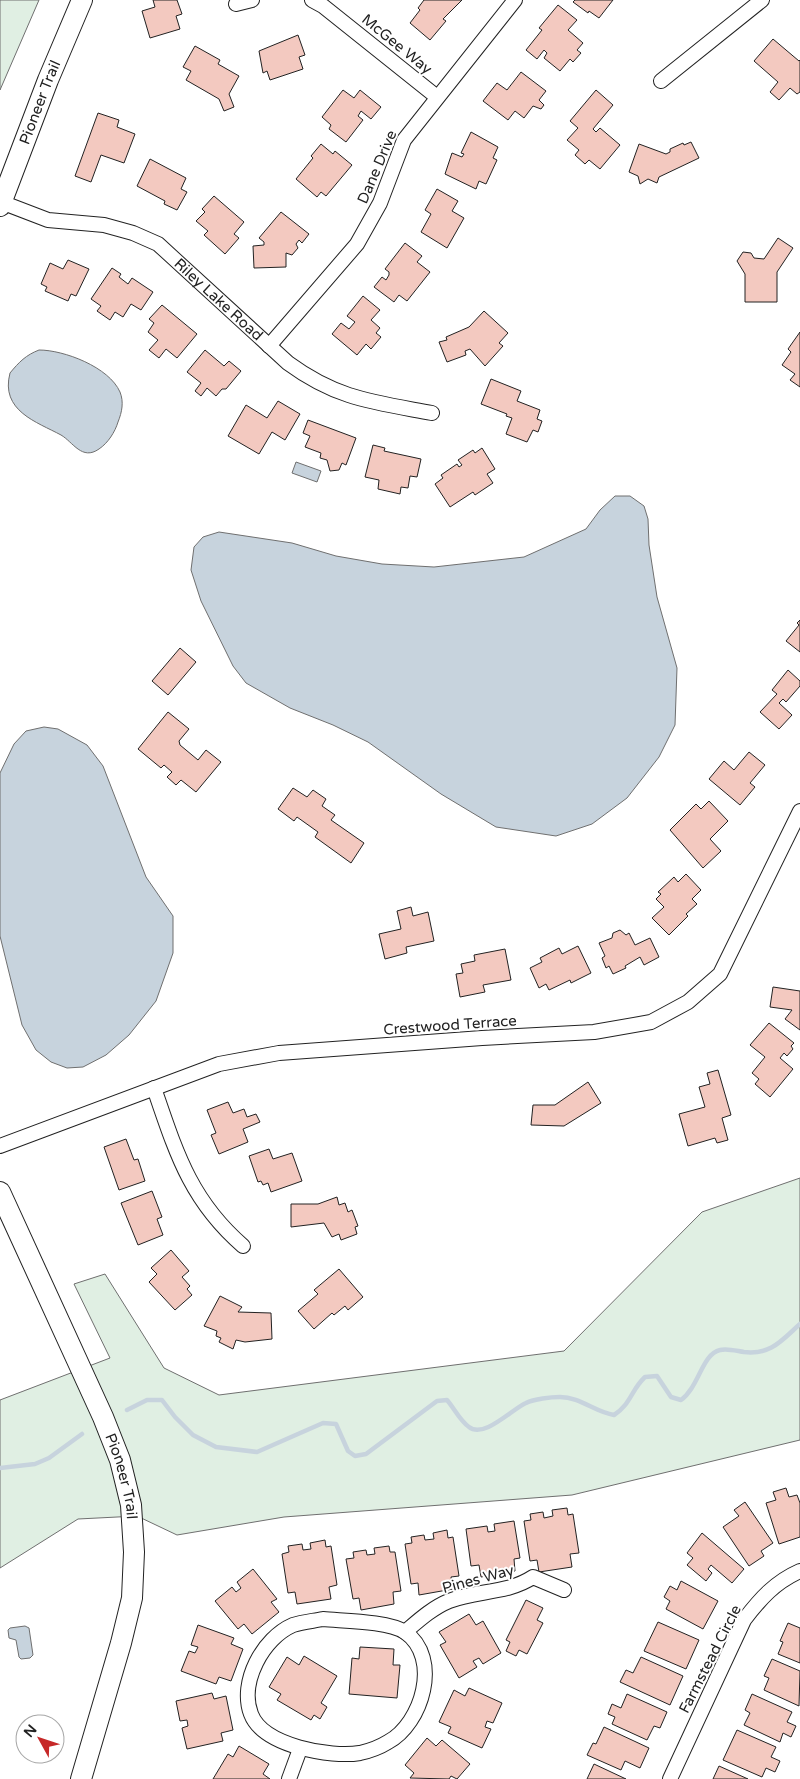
<svg xmlns="http://www.w3.org/2000/svg" width="800" height="1779" viewBox="0 0 800 1779" font-family="'Varela Round',sans-serif">
  <style>
    .green { fill: #e0efe3; stroke: #6f6f6f }
    .water { fill: #c7d3dd; stroke: #6f6f6f }
    .lines { fill: none; stroke-linecap: round; stroke-linejoin: round }
    .stream { stroke: #c7d3dd; stroke-width: 4.5 }
    .building { fill: #f3c9c0; stroke: #222 }
    .street-casing { stroke: #222; stroke-width: 16 }
    .secondary-casing { stroke: #222; stroke-width: 22 }
    .street { stroke: #fff; stroke-width: 14 }
    .secondary { stroke: #fff; stroke-width: 20 }
    .labels { text-anchor: middle; dominant-baseline: central; stroke-width: 4; stroke-linejoin: round; paint-order: stroke }
    .street-label { font-size: 15px; fill: #222; stroke: #fff }
  </style>
  <rect width="100%" height="100%" fill="#fff"/>
  <g class="green">
    <polygon points="0,0 39,0 0,90"/>
    <polygon points="800,1178 800,1440 572,1495 284,1517 177,1535 137,1516 78,1519 0,1568 0,1400 110,1358 74,1284 105,1274 164,1368 219,1395 564,1351 702,1212"/>
  </g>
  <g class="water">
    <path d="M39,350C64,350 109,367 120,392C124,402 122,412 118,422C115,432 108,443 99,449C82,461 73,442 61,435C37,422 0,411 10,373C19,362 26,355 39,350Z"/>
    <polygon points="296,462 321,471 317,482 292,473"/>
    <polygon points="615,496 630,496 644,506 648,519 649,545 657,597 677,668 675,725 659,757 627,798 592,824 556,836 496,827 441,794 368,742 333,725 290,708 246,683 233,666 201,601 191,570 194,547 203,537 219,532 292,543 336,556 382,564 434,567 524,557 586,529 600,510"/>
    <polygon points="44,727 58,729 87,745 103,766 146,877 173,916 173,953 156,1001 129,1035 106,1055 83,1067 67,1068 51,1062 36,1050 22,1025 0,936 0,773 14,744 26,731"/>
    <polygon points="25,1626 29,1628 33,1655 30,1658 21,1659 19,1657 16,1640 9,1638 8,1630 10,1628"/>
  </g>
  <g class="lines">
    <g class="stream">
      <path d="M127,1410L147,1400H162L175,1417L193,1435L216,1447L257,1452L323,1423L336,1424L348,1451L355,1456L366,1454L437,1401L447,1400C454,1408 460,1421 469,1427C484,1439 512,1409 526,1403C534,1399 551,1397 560,1397C580,1397 595,1412 614,1415C631,1404 631,1390 645,1377L657,1376L671,1397L681,1400C699,1387 702,1354 720,1350C727,1348 737,1351 744,1352C771,1355 781,1341 800,1324"/>
      <polyline points="0,1468 35,1464 49,1458 82,1434"/>
    </g>
  </g>
  <g class="building">
    <polygon points="153,0 177,0 182,14 176,16 180,29 150,38 142,11 155,7"/>
    <polygon points="424,0 462,0 443,19 446,21 430,40 410,23 420,10 418,8"/>
    <polygon points="575,0 613,0 599,18 589,11 588,13 573,2"/>
    <polygon points="558,5 577,20 568,30 583,43 577,50 581,53 573,62 570,59 560,71 544,58 547,53 544,50 537,59 526,50 542,30 539,28"/>
    <polygon points="298,35 305,55 299,57 303,69 270,80 267,71 263,73 259,51"/>
    <polygon points="773,39 799,61 800,60 800,92 797,94 790,88 779,100 770,92 778,82 754,61"/>
    <polygon points="195,46 220,60 218,64 239,76 229,94 234,107 224,111 219,99 186,80 191,71 183,67"/>
    <polygon points="521,72 546,91 539,100 544,105 541,109 533,106 524,118 515,111 508,120 483,101 497,83 507,90"/>
    <polygon points="343,90 354,98 360,90 381,107 371,119 361,111 358,116 363,120 346,142 329,129 331,125 322,117"/>
    <polygon points="596,90 613,105 593,129 596,132 600,128 620,145 600,169 589,160 585,164 575,155 579,150 567,140 578,128 570,121"/>
    <polygon points="98,113 119,120 117,127 135,134 124,163 101,155 91,182 75,176"/>
    <polygon points="471,132 498,147 493,158 497,160 486,184 479,181 476,189 445,174 452,153 462,157 464,154 461,153"/>
    <polygon points="691,142 699,158 659,177 657,183 648,179 640,184 638,176 629,172 639,144 666,154 670,152 670,149 683,143 684,145"/>
    <polygon points="321,144 333,154 335,151 352,165 326,196 321,192 317,197 296,179 313,158 311,156"/>
    <polygon points="150,159 186,178 181,189 187,192 177,210 164,204 165,201 137,186"/>
    <polygon points="437,189 458,201 452,211 464,218 447,248 421,232 431,214 425,210"/>
    <polygon points="214,196 244,222 234,234 239,238 225,254 204,235 208,231 196,221 205,212 202,209"/>
    <polygon points="281,212 309,234 302,243 299,240 296,244 298,248 292,255 286,253 286,267 254,268 253,246 264,245 264,242 259,238"/>
    <polygon points="778,238 793,248 777,272 777,302 745,302 745,274 737,261 743,252 751,253 754,258 764,259"/>
    <polygon points="405,243 422,256 417,262 430,272 407,301 399,295 394,302 374,287 382,277 386,280 389,275 389,272 385,269"/>
    <polygon points="68,260 89,269 76,296 71,294 68,301 45,291 47,287 41,284 50,263 63,269"/>
    <polygon points="112,268 121,274 119,277 128,284 132,278 153,292 141,310 131,304 123,317 115,312 110,320 97,311 101,306 91,299"/>
    <polygon points="363,296 380,310 371,320 380,328 376,333 381,337 371,349 366,344 357,355 332,334 341,323 349,329 355,322 347,316"/>
    <polygon points="162,305 197,334 177,358 166,349 159,358 149,350 158,340 148,332 154,323 149,319"/>
    <polygon points="484,311 508,333 499,343 503,346 485,366 470,349 465,351 466,355 447,362 439,342 447,340 446,337 469,327"/>
    <polygon points="800,332 800,387 790,380 795,374 782,365 791,352 788,349"/>
    <polygon points="205,350 224,366 229,361 241,371 226,389 222,389 216,396 207,388 201,396 195,391 201,383 187,372"/>
    <polygon points="491,379 521,391 517,401 540,410 537,419 542,421 538,432 533,430 527,442 506,434 512,418 506,416 507,414 481,404"/>
    <polygon points="278,401 300,414 285,440 272,432 259,454 228,436 246,405 267,418"/>
    <polygon points="308,420 356,438 346,465 342,463 339,470 330,471 327,460 320,458 321,453 305,447 310,436 303,433"/>
    <polygon points="373,445 385,448 384,451 421,459 417,477 410,476 408,488 401,487 400,494 378,489 379,480 365,477"/>
    <polygon points="482,448 495,469 487,474 493,483 475,495 473,492 450,507 435,484 443,478 441,475 457,464 459,467 462,465 458,460 473,450 475,453"/>
    <polygon points="800,620 800,652 786,641 799,625 797,623"/>
    <polygon points="180,648 196,662 168,695 152,681"/>
    <polygon points="788,670 800,681 800,686 786,702 783,699 779,703 792,715 779,729 760,712 777,694 772,690"/>
    <polygon points="168,712 189,729 179,741 180,745 198,760 206,750 221,762 196,792 181,780 176,785 167,777 172,772 164,765 161,768 138,749"/>
    <polygon points="749,752 765,765 750,783 755,787 740,805 709,779 724,761 734,770"/>
    <polygon points="293,788 307,797 313,790 326,799 322,806 335,815 331,820 364,843 351,863 315,837 318,832 297,817 294,821 278,809"/>
    <polygon points="709,801 728,821 710,839 721,851 703,868 670,830 696,804 701,809"/>
    <polygon points="686,874 701,890 692,899 697,904 686,914 688,916 669,935 652,918 664,907 656,899 661,894 658,892 674,877 678,882"/>
    <polygon points="411,907 413,916 428,912 434,941 406,947 407,953 385,959 379,934 401,929 397,911"/>
    <polygon points="620,930 626,935 629,933 635,945 650,938 659,957 644,965 640,957 625,966 626,968 613,974 609,966 606,968 602,958 605,956 599,943 612,938 613,933"/>
    <polygon points="578,946 591,973 571,983 570,980 549,990 546,984 539,988 530,968 542,962 540,958 559,948 562,954"/>
    <polygon points="505,949 511,980 483,985 485,992 460,997 456,974 463,973 461,964 475,961 474,955"/>
    <polygon points="773,987 800,991 800,1030 785,1019 792,1010 770,1007"/>
    <polygon points="769,1023 794,1043 791,1046 793,1049 787,1056 784,1053 780,1058 793,1069 770,1097 755,1084 759,1079 752,1073 765,1057 750,1045"/>
    <polygon points="718,1070 731,1115 722,1118 728,1140 717,1143 715,1138 688,1146 679,1114 705,1107 699,1087 710,1084 707,1073"/>
    <polygon points="588,1082 601,1103 564,1126 531,1125 533,1105 555,1105"/>
    <polygon points="228,1102 233,1113 244,1109 247,1117 256,1114 260,1122 243,1129 248,1142 219,1154 211,1135 216,1133 207,1110"/>
    <polygon points="126,1139 134,1160 138,1159 145,1181 119,1190 104,1147"/>
    <polygon points="269,1149 273,1159 292,1153 302,1181 271,1192 268,1183 263,1185 261,1181 258,1182 249,1156"/>
    <polygon points="152,1191 162,1217 157,1219 163,1235 138,1245 121,1203"/>
    <polygon points="337,1197 339,1205 345,1203 348,1212 352,1210 358,1226 355,1227 357,1234 341,1240 339,1234 332,1237 324,1223 291,1227 291,1204 318,1204"/>
    <polygon points="171,1250 189,1271 182,1277 190,1286 187,1289 192,1295 175,1310 149,1282 157,1274 151,1268"/>
    <polygon points="339,1269 363,1297 348,1310 345,1306 334,1315 332,1313 314,1329 298,1311 318,1294 314,1290"/>
    <polygon points="220,1296 242,1307 238,1312 271,1313 272,1339 245,1342 236,1340 233,1349 219,1342 221,1338 216,1336 217,1331 204,1326"/>
    <polygon points="786,1488 789,1497 797,1495 800,1503 800,1537 779,1544 766,1503 776,1500 773,1492"/>
    <polygon points="745,1502 773,1543 761,1551 764,1556 749,1566 723,1527 739,1516 734,1510"/>
    <polygon points="567,1508 568,1515 573,1514 579,1553 570,1554 572,1567 539,1572 537,1560 530,1561 524,1521 531,1520 530,1514 543,1512 544,1518 553,1516 552,1510"/>
    <polygon points="514,1521 520,1558 514,1559 515,1571 481,1577 479,1565 471,1566 466,1529 487,1526 488,1532 495,1531 494,1524"/>
    <polygon points="447,1530 448,1538 453,1537 459,1576 451,1577 453,1589 419,1595 418,1583 411,1584 405,1544 412,1543 411,1537 424,1535 425,1540 434,1539 433,1533"/>
    <polygon points="702,1533 744,1569 732,1583 711,1565 708,1569 712,1573 706,1581 687,1565 693,1558 687,1553"/>
    <polygon points="325,1540 326,1547 331,1546 337,1585 329,1587 331,1599 297,1604 295,1592 288,1593 282,1554 289,1552 288,1546 302,1544 303,1550 311,1549 310,1543"/>
    <polygon points="389,1546 390,1552 395,1552 401,1591 393,1592 394,1604 361,1610 359,1598 353,1599 346,1559 354,1558 353,1552 366,1550 367,1555 375,1554 374,1548"/>
    <polygon points="253,1569 277,1599 271,1602 279,1612 252,1634 244,1624 238,1629 215,1601 232,1587 236,1592 241,1588 237,1582"/>
    <polygon points="681,1581 718,1601 703,1629 666,1609 670,1601 664,1597 670,1586 677,1590"/>
    <polygon points="526,1600 543,1608 537,1620 543,1623 527,1654 519,1650 516,1656 506,1651 510,1642 506,1640"/>
    <polygon points="469,1614 476,1625 483,1621 501,1653 483,1664 479,1658 473,1661 477,1667 459,1678 440,1645 446,1642 439,1632"/>
    <polygon points="658,1622 699,1640 686,1669 644,1651"/>
    <polygon points="788,1623 800,1628 800,1663 778,1654 783,1642 780,1641"/>
    <polygon points="198,1625 234,1638 231,1644 243,1649 231,1681 219,1677 216,1684 181,1671 189,1651 195,1653 198,1647 191,1645"/>
    <polygon points="360,1647 394,1649 393,1665 400,1665 397,1698 349,1694 352,1658 359,1659"/>
    <polygon points="304,1656 337,1676 321,1703 327,1707 320,1719 314,1715 311,1720 277,1700 281,1694 269,1687 287,1657 299,1665"/>
    <polygon points="641,1657 683,1676 670,1705 620,1682 626,1670 633,1673"/>
    <polygon points="772,1659 800,1671 799,1706 764,1690 769,1678 764,1676"/>
    <polygon points="469,1688 502,1703 493,1723 487,1721 485,1727 491,1729 482,1748 448,1733 451,1727 439,1722 454,1690 465,1696"/>
    <polygon points="212,1693 214,1699 226,1696 233,1730 221,1733 223,1741 187,1749 182,1728 188,1726 187,1720 180,1721 176,1701"/>
    <polygon points="627,1694 667,1712 660,1728 654,1726 647,1740 612,1724 615,1717 608,1714 612,1704 621,1708"/>
    <polygon points="752,1694 792,1712 787,1722 796,1726 791,1737 783,1733 780,1742 744,1725 750,1713 745,1710"/>
    <polygon points="604,1727 649,1748 640,1768 625,1761 621,1770 587,1755 593,1743 596,1744"/>
    <polygon points="737,1730 776,1747 771,1757 780,1761 775,1772 766,1768 762,1777 723,1760"/>
    <polygon points="427,1738 436,1746 442,1740 470,1764 457,1779 451,1776 449,1779 410,1778 414,1773 405,1765"/>
    <polygon points="239,1746 269,1764 263,1774 270,1779 213,1779 228,1754 233,1757"/>
    <polygon points="594,1764 626,1779 587,1779"/>
    <polygon points="719,1766 748,1779 713,1779"/>
  </g>
  <g class="lines">
    <defs>
      <g id="street">
        <polyline points="312,0 323,6 437,97"/>
        <polyline points="236,4 252,0"/>
        <polyline points="661,81 762,0"/>
        <path id="s1" d="M1,202L48,220L104,225L133,233L158,244L288,363C337,399 373,402 432,413"/>
        <polyline points="269,346 357,244 380,203 404,140 515,0"/>
        <path d="M154,1088C176,1152 190,1200 243,1246"/>
        <polyline points="0,1146 219,1064 279,1053 482,1038 594,1032 651,1022 688,1002 720,974 800,811"/>
        <path d="M323,1619C343,1621 388,1621 405,1632C442,1658 422,1724 388,1742C380,1747 369,1751 360,1753C331,1758 263,1746 251,1714C239,1682 263,1638 293,1625C302,1622 313,1621 323,1619Z"/>
        <path d="M405,1632C418,1621 432,1608 449,1601C477,1590 507,1594 533,1577L564,1590"/>
        <polyline points="289,1779 300,1749"/>
        <path d="M670,1779L744,1620C760,1599 775,1582 800,1571"/>
      </g>
      <g id="secondary">
        <path id="s2" d="M0,206L48,80L82,0"/>
        <path id="s3" d="M0,1192L103,1417L120,1460L131,1505L134,1552L132,1598L121,1643L81,1779"/>
      </g>
    </defs>
    <use href="#street" class="street-casing"/>
    <use href="#secondary" class="secondary-casing"/>
    <use href="#street" class="street"/>
    <use href="#secondary" class="secondary"/>
  </g>
  <g class="labels">
    <g class="street-label">
      <text transform="translate(397 44) rotate(39)">McGee Way</text>
      <text stroke="none"><textPath href="#s2" startOffset="111">Pioneer Trail</textPath></text>
      <text transform="translate(377 167) rotate(-67)">Dane Drive</text>
      <text stroke="none"><textPath href="#s1" startOffset="246">Riley Lake Road</textPath></text>
      <text transform="translate(450 1025) rotate(-4)">Crestwood Terrace</text>
      <text stroke="none"><textPath href="#s3" startOffset="310">Pioneer Trail</textPath></text>
      <text transform="translate(478 1579) rotate(-15)">Pines Way</text>
      <text transform="translate(710 1659) rotate(-63)">Farmstead Circle</text>
    </g>
  </g>
  <g transform="translate(40 1739) rotate(310)"><circle r="24" fill="#ffffff" stroke="#a7a7a7"/>
  <path d="M0-4L9 19L0 12L-9 19Z" fill="#c62828"/>
  <text y="-8" font-size="14" font-weight="bold" text-anchor="middle" fill="#222222">N</text>
  </g>
</svg>
